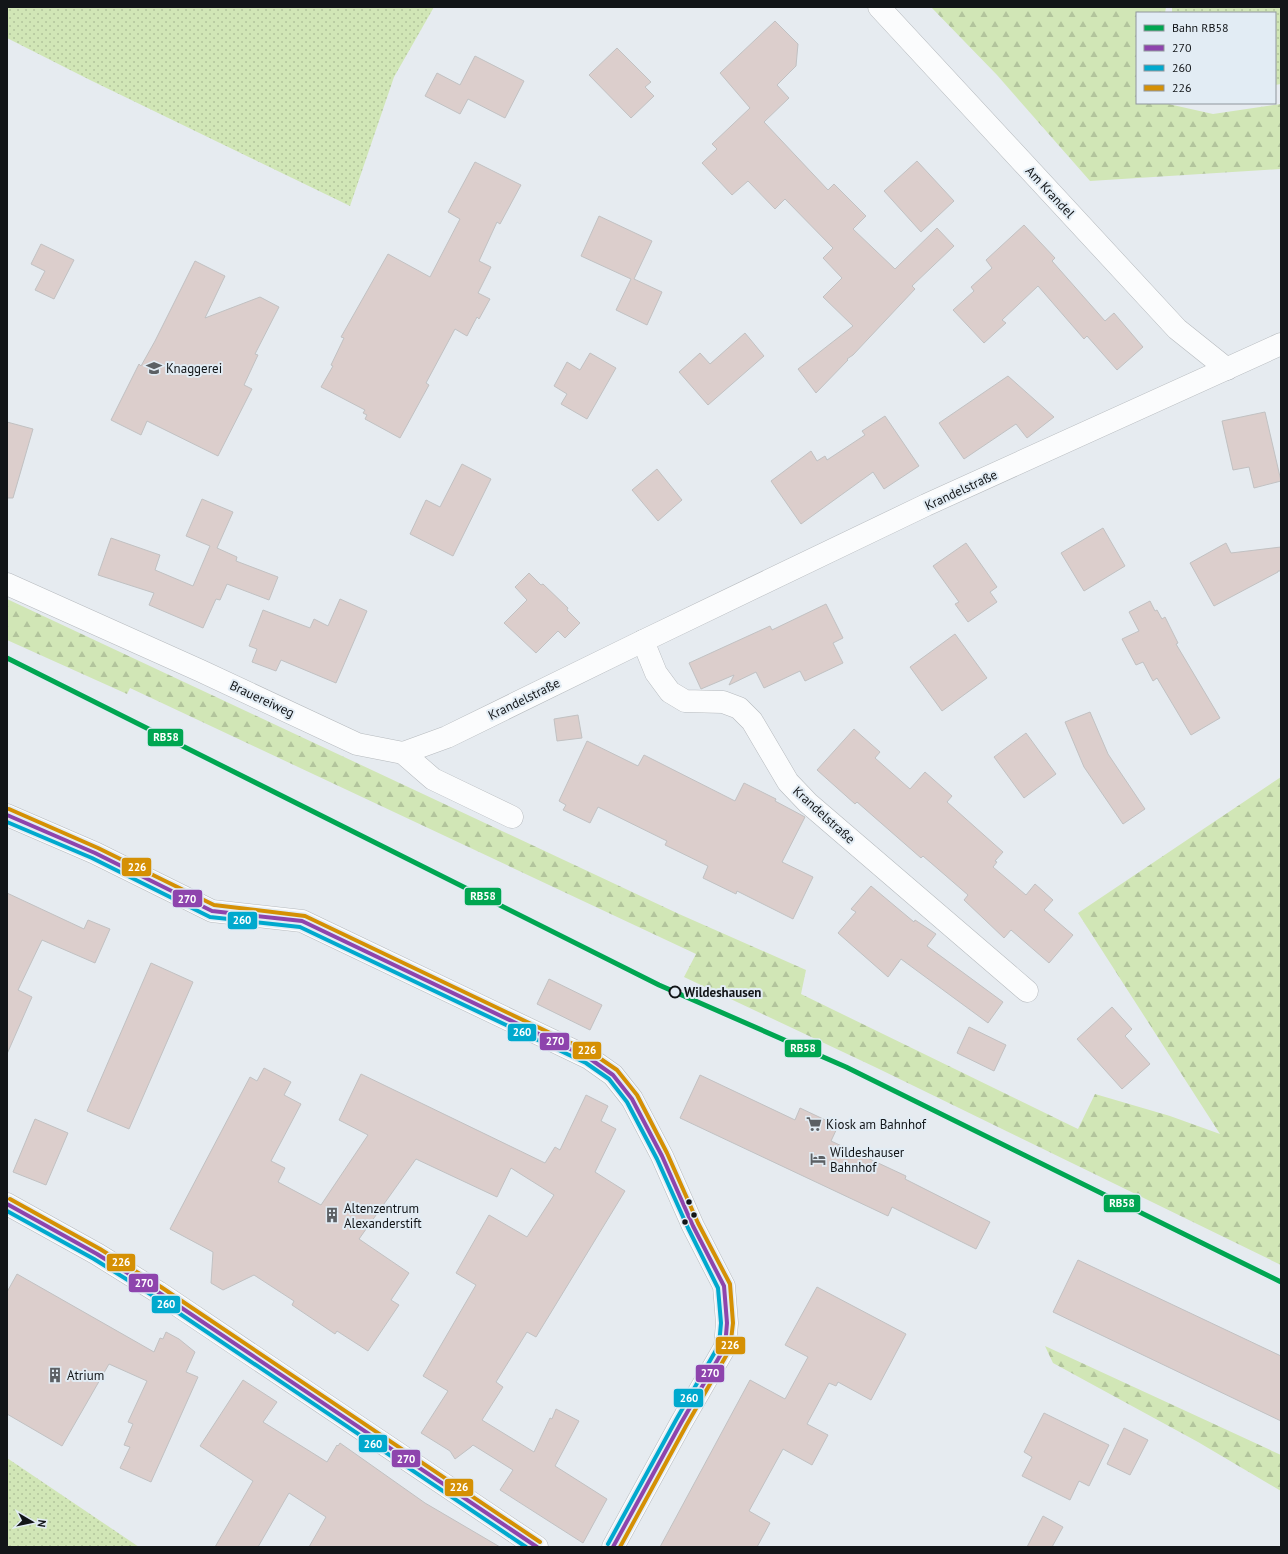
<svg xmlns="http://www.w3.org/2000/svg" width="1288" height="1554" viewBox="0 0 1288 1554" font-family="'PT Sans',sans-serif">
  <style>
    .forest { fill: url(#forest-firs) }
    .park { fill: url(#park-dots) }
    .building { fill: #dccecc; stroke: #c1c1c2 }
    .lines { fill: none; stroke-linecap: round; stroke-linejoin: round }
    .street-casing { stroke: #b6babe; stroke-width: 23 }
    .secondary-casing { stroke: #b6babe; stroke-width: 23 }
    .street { stroke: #fbfcfd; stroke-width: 22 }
    .secondary { stroke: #fbfcfd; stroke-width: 22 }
    .bus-1-casing { stroke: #e2ecf4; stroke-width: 7 }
    .bus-2-casing { stroke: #e2ecf4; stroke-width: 7 }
    .bus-3-casing { stroke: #e2ecf4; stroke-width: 7 }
    .bus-1 { stroke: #8e44ad; stroke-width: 4 }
    .bus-2 { stroke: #00a9ce; stroke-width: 4 }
    .bus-3 { stroke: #d59004; stroke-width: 4 }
    .rail-1-casing { stroke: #e2ecf4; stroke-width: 8 }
    .rail-1 { stroke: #00a651; stroke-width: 5 }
    .stop-dot { fill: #e2ecf4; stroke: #121518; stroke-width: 2 }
    .bus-dot { fill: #121518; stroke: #e2ecf4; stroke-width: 1.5 }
    .labels { text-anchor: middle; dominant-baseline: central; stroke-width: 4; stroke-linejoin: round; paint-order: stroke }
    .street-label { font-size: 13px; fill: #121518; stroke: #e2ecf4 }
    .poi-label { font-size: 13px; fill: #121518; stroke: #e2ecf4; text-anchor: start }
    .stop-label { font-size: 13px; font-weight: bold; fill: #121518; stroke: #e2ecf4; text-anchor: start }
    .line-badge { stroke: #e2ecf4; stroke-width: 1.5 }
    .badge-label { font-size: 11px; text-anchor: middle; font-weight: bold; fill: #fff }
  </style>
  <defs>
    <pattern id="forest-firs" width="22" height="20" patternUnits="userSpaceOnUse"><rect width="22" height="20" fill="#d1e6b6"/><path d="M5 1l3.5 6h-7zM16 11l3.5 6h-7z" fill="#b2c49c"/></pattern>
    <pattern id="park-dots" width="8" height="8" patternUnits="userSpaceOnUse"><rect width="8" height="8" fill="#d1e6b6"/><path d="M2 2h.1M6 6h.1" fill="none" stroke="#b2c49c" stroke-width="1.8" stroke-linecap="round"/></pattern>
  </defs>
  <rect width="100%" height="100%" fill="#e6ebf0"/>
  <g class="forest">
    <polygon points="931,7 1166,7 1165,13 1137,13 1137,103 1164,103 1213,114 1281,104 1281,169 1090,181 997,75"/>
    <polygon points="7,599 679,914 806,970 801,994 1078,1129 1095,1094 1170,1116 1220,1134 1078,913 1281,777 1281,1265 877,1068 684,977 696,954 130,688 127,694 7,640"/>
    <polygon points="1045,1346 1281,1455 1281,1491 1198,1442 1053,1363"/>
  </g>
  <g class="park">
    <polygon points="7,7 434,7 394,77 350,206 90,80 7,38"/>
    <polygon points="1172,7 1281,7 1281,84 1275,85 1275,13 1172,13"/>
    <polygon points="7,1458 139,1547 7,1547"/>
  </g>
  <g class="building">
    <polygon points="775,21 798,44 796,66 777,85 789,98 764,122 828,190 834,184 866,216 853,229 895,269 937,228 954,246 912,286 915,289 853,355 847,359 848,360 816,393 798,369 853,326 823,297 842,278 823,258 833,248 785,199 775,209 748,181 732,195 702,163 717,149 712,144 750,108 720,73"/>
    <polygon points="617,48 651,82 645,87 654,96 631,118 589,75"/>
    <polygon points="475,56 524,81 505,118 468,99 460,114 425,96 437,73 460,85"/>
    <polygon points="917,161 954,201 921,232 884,191"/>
    <polygon points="475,162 521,185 500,224 497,222 479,261 491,267 478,293 490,299 479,319 477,317 467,336 455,329 426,383 429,385 400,438 365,419 367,415 363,413 365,410 321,387 333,366 331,365 344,338 341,337 388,254 430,277 460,219 448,212"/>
    <polygon points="599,216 652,241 634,279 662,292 647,325 616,310 631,279 581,256"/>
    <polygon points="1024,225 1055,258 1052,261 1105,321 1114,313 1143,347 1117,370 1087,336 1084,339 1038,286 1002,320 1006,323 984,343 953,310 974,291 971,287 992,268 986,260"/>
    <polygon points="41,244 74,260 54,299 35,290 45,271 31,264"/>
    <polygon points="195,261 225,276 205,318 260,297 279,307 255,354 258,355 244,385 252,389 218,456 147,421 141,435 111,420 139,364 141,366 155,341"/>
    <polygon points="745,333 764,356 708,405 679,372 700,353 710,364"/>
    <polygon points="590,353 616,368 587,419 561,404 567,394 554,386 567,362 580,370"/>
    <polygon points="1008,376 1054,417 1027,438 1016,424 964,459 939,423"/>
    <polygon points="1265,412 1281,481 1254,488 1249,467 1233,470 1222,421"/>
    <polygon points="885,416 919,466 884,489 873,472 801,524 771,481 811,451 817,461 825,456 827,460 865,435 862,431"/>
    <polygon points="7,422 33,429 13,498 7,498"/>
    <polygon points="462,464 491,479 453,556 410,534 426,500 440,507"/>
    <polygon points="657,469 682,500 658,521 632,490"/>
    <polygon points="202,499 233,512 217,548 237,557 236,561 278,577 269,600 227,584 220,600 216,599 203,628 149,605 154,593 98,575 111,538 160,555 155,570 193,586 210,546 186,536"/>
    <polygon points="1103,528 1125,566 1084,591 1061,553"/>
    <polygon points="966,543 997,587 990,592 997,602 968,622 955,604 959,602 933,566"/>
    <polygon points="1226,543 1231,553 1281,547 1281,571 1278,571 1278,572 1214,606 1190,563"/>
    <polygon points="529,573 541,585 543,584 568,608 567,610 580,623 565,638 558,631 536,653 504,623 527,600 515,587"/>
    <polygon points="340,599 367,611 336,683 281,660 276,671 252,662 257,649 249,646 263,610 310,628 314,619 328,626"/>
    <polygon points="1150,601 1155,611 1157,610 1162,619 1165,617 1178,643 1176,644 1220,718 1191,735 1157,678 1153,681 1143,662 1136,665 1122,639 1139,631 1129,612"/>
    <polygon points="826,604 843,638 833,643 843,663 805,681 800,671 764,688 756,672 729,685 734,675 701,689 689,663 770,626 772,630"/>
    <polygon points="955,634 987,678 942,711 910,667"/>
    <polygon points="1090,712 1108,754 1145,809 1123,824 1084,767 1065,722"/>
    <polygon points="578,715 582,738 557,741 554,719"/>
    <polygon points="854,729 880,752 875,758 910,789 925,772 952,796 947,802 1003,852 995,861 997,862 993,867 1026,895 1035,884 1053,900 1044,910 1073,935 1049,963 1011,930 1004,938 964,900 968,895 923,856 921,858 857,802 855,804 817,770"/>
    <polygon points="1026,733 1056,774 1024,798 994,757"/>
    <polygon points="587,741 638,766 644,755 735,801 744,783 776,799 775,801 805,817 782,862 813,877 793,919 737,891 736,894 703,878 708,866 665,845 667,841 598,807 590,823 563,810 566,805 559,801"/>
    <polygon points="871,886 914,922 915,920 936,934 927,946 1003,1002 988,1023 901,959 888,977 838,933 856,912 851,909"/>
    <polygon points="7,893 84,929 88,920 110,929 95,963 42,940 18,990 32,997 7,1054"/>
    <polygon points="151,963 193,982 129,1129 87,1111"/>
    <polygon points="549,979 602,1005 590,1030 537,1004"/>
    <polygon points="1112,1007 1132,1029 1125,1036 1150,1064 1122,1089 1077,1039"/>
    <polygon points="969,1027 1006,1045 994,1071 957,1053"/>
    <polygon points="264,1068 291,1082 284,1095 301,1104 271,1161 285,1168 278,1182 321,1205 368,1135 339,1120 361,1074 545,1163 555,1147 560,1150 586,1095 608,1106 601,1121 616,1129 595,1172 625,1191 536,1337 527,1332 496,1382 503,1387 482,1420 534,1452 550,1418 552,1419 556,1409 579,1421 555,1466 607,1499 583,1543 500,1490 513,1470 473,1445 471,1447 455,1459 450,1451 421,1433 448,1391 423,1376 476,1285 456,1273 489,1215 527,1237 554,1195 511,1168 497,1197 416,1159 359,1239 409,1273 391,1300 399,1305 368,1351 337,1331 335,1334 292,1305 294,1301 254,1275 223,1290 211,1283 213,1252 170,1229 250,1077 257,1081"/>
    <polygon points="700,1075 795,1120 800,1108 838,1126 831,1141 906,1176 905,1179 990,1222 976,1249 892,1207 888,1216 680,1118"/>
    <polygon points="35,1119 68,1133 46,1185 13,1172"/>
    <polygon points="1078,1260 1281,1356 1281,1421 1053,1312"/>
    <polygon points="17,1274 154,1352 160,1338 163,1339 166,1332 179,1339 195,1352 186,1372 198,1377 151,1482 120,1468 130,1447 124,1445 133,1424 128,1422 147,1381 109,1364 62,1446 7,1414 7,1292"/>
    <polygon points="817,1287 906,1334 871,1400 838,1382 836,1386 829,1383 807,1424 828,1435 812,1465 783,1449 749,1511 770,1523 757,1547 660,1547 750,1380 785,1399 808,1357 785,1345"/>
    <polygon points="243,1380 277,1402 263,1422 327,1462 337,1445 338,1446 340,1443 425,1503 500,1547 309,1547 326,1517 289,1493 258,1547 215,1547 253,1481 200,1446"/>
    <polygon points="1044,1413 1109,1445 1089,1486 1079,1481 1070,1500 1022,1476 1032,1457 1024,1452"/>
    <polygon points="1124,1428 1148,1440 1130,1475 1107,1464"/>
    <polygon points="1043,1516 1063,1527 1052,1547 1027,1547"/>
  </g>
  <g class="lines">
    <defs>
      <g id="street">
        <polyline points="879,7 1177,329 1227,369"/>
        <polyline points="7,584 201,671 357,744 403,753 433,779 512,817"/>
        <polyline points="643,641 656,673 670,692 685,701 723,702 739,708 752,721 788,782 808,803 1027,991"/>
        <polyline points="403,753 447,737 643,641 926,505 1281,344"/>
        <polyline points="7,815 95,853 212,911 302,921 589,1058 613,1075 632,1099 662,1156 693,1226 724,1286 727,1323 725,1347 681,1423 613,1547"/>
      </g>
      <polyline id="secondary" points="7,1204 97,1254 158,1292 537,1547"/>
    </defs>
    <use href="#street" class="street-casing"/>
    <use href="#secondary" class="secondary-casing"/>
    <use href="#street" class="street"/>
    <use href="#secondary" class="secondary"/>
    <defs>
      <g id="bus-1">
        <polyline points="7,815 95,853 212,911 302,921 589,1058 613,1075 632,1099 662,1156 693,1226 724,1286 727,1323 725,1347 681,1423 613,1547"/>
        <polyline points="7,1204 97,1254 158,1292 537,1547"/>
      </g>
      <g id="bus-2">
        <polyline points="7,822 92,858 210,917 300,927 586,1063 609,1079 627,1102 657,1159 688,1228 718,1288 721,1323 719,1345 676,1420 608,1544"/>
        <polyline points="7,1211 94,1259 155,1297 526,1547"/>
      </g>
      <g id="bus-3">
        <polyline points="9,809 98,848 214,905 305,916 592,1053 617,1070 637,1095 667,1153 698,1223 730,1284 733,1323 730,1349 686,1426 620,1547"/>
        <polyline points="10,1199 100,1249 161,1287 540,1542"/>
      </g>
    </defs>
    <use href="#bus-1" class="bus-1-casing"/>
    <use href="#bus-2" class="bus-2-casing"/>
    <use href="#bus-3" class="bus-3-casing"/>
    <use href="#bus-1" class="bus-1"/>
    <use href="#bus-2" class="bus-2"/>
    <use href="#bus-3" class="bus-3"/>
    <defs>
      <polyline id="rail-1" points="7,658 659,985 846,1067 1281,1282"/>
    </defs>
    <use href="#rail-1" class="rail-1-casing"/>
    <use href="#rail-1" class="rail-1"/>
  </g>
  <defs>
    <symbol id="school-bare" viewBox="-9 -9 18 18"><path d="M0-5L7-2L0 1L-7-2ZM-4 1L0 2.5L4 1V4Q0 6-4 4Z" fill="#5c6064" stroke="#e2ecf4" stroke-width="2.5" paint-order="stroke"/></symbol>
    <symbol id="supermarket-bare" viewBox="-9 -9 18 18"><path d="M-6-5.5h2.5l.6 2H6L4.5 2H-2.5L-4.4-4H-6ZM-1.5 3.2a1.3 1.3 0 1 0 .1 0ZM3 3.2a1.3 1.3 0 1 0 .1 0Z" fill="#5c6064" stroke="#e2ecf4" stroke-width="2.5" paint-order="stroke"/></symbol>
    <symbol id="hotel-bare" viewBox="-9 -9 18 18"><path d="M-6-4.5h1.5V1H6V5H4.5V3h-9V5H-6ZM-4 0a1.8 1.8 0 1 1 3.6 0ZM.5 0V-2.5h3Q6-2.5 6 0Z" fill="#5c6064" stroke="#e2ecf4" stroke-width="2.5" paint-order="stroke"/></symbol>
    <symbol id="building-bare" viewBox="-9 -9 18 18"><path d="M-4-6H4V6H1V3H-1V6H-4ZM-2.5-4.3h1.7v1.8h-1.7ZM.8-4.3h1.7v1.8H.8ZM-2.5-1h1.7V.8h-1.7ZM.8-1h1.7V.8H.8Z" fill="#5c6064" stroke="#e2ecf4" stroke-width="2.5" paint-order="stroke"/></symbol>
  </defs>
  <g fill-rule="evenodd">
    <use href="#school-bare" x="143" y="357" width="22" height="22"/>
    <use href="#supermarket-bare" x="803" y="1113" width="22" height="22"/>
    <use href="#hotel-bare" x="807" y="1148" width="22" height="22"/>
    <use href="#building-bare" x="321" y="1204" width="22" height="22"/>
    <use href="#building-bare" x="44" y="1364" width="22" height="22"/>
  </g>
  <circle class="stop-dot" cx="675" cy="992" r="5.5"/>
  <g class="bus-dot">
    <circle cx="689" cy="1202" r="3.5"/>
    <circle cx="694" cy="1215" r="3.5"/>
    <circle cx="685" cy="1222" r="3.5"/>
  </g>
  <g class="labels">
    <g class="street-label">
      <text transform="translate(1050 192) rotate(47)">Am Krandel</text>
      <text transform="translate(961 490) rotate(-25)">Krandelstraße</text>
      <text transform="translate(262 699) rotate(25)">Brauereiweg</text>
      <text transform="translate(524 699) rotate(-26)">Krandelstraße</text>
      <text transform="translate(824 815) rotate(42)">Krandelstraße</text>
    </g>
    <g class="poi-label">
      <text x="166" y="368">Knaggerei</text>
      <text x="826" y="1124">Kiosk am Bahnhof</text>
      <text x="830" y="1152">Wildeshauser<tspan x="830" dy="15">Bahnhof</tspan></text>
      <text x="344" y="1208">Altenzentrum<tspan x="344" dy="15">Alexanderstift</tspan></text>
      <text x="67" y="1375">Atrium</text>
    </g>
    <g class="stop-label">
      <text x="684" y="992">Wildeshausen</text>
    </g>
  </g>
  <g class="line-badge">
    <rect x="147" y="728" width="37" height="19" rx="4" fill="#00a651"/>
    <rect x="121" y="857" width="31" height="20" rx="4" fill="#d59004"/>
    <rect x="464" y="887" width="38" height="19" rx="4" fill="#00a651"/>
    <rect x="172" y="889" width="31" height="19" rx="4" fill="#8e44ad"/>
    <rect x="227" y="911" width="31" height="19" rx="4" fill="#00a9ce"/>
    <rect x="507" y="1023" width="30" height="19" rx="4" fill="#00a9ce"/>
    <rect x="539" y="1032" width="31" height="19" rx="4" fill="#8e44ad"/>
    <rect x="784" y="1039" width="38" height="19" rx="4" fill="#00a651"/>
    <rect x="572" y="1041" width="30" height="19" rx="4" fill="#d59004"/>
    <rect x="1103" y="1194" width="38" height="19" rx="4" fill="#00a651"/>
    <rect x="106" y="1253" width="30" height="19" rx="4" fill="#d59004"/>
    <rect x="128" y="1273" width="31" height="20" rx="4" fill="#8e44ad"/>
    <rect x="151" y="1295" width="30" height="19" rx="4" fill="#00a9ce"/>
    <rect x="715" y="1336" width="31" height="19" rx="4" fill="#d59004"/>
    <rect x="695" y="1364" width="30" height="19" rx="4" fill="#8e44ad"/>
    <rect x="673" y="1388" width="31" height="20" rx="4" fill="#00a9ce"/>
    <rect x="358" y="1434" width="30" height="19" rx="4" fill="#00a9ce"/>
    <rect x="391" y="1449" width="30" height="19" rx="4" fill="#8e44ad"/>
    <rect x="444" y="1478" width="30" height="19" rx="4" fill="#d59004"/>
  </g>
  <g class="badge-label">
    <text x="166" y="741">RB58</text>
    <text x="137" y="871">226</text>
    <text x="483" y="900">RB58</text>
    <text x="187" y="903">270</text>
    <text x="242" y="924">260</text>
    <text x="522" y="1036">260</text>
    <text x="555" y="1045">270</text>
    <text x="803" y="1052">RB58</text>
    <text x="587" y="1054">226</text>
    <text x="1122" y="1207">RB58</text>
    <text x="121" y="1266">226</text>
    <text x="144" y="1287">270</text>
    <text x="166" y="1308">260</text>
    <text x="730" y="1349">226</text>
    <text x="710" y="1377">270</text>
    <text x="689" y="1402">260</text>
    <text x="373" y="1448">260</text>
    <text x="406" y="1463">270</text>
    <text x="459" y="1491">226</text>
  </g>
  <rect width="1288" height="1554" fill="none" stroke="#121518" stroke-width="16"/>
  <rect x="1136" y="12" width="140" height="92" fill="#e2ecf4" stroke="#8f969c"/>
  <rect x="1144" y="25" width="20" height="6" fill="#00a651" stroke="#8f969c"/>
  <text x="1172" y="32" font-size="12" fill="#121518">Bahn RB58</text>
  <rect x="1144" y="45" width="20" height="6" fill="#8e44ad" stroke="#8f969c"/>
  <text x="1172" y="52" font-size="12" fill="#121518">270</text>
  <rect x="1144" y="65" width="20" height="6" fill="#00a9ce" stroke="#8f969c"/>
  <text x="1172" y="72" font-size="12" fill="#121518">260</text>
  <rect x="1144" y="85" width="20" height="6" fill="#d59004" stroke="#8f969c"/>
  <text x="1172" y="92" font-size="12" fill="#121518">226</text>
  <g transform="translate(32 1522) rotate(99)" stroke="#e2ecf4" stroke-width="3" paint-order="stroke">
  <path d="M0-3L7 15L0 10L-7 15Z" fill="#121518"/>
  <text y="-6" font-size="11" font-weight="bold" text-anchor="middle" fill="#121518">N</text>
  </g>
</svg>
